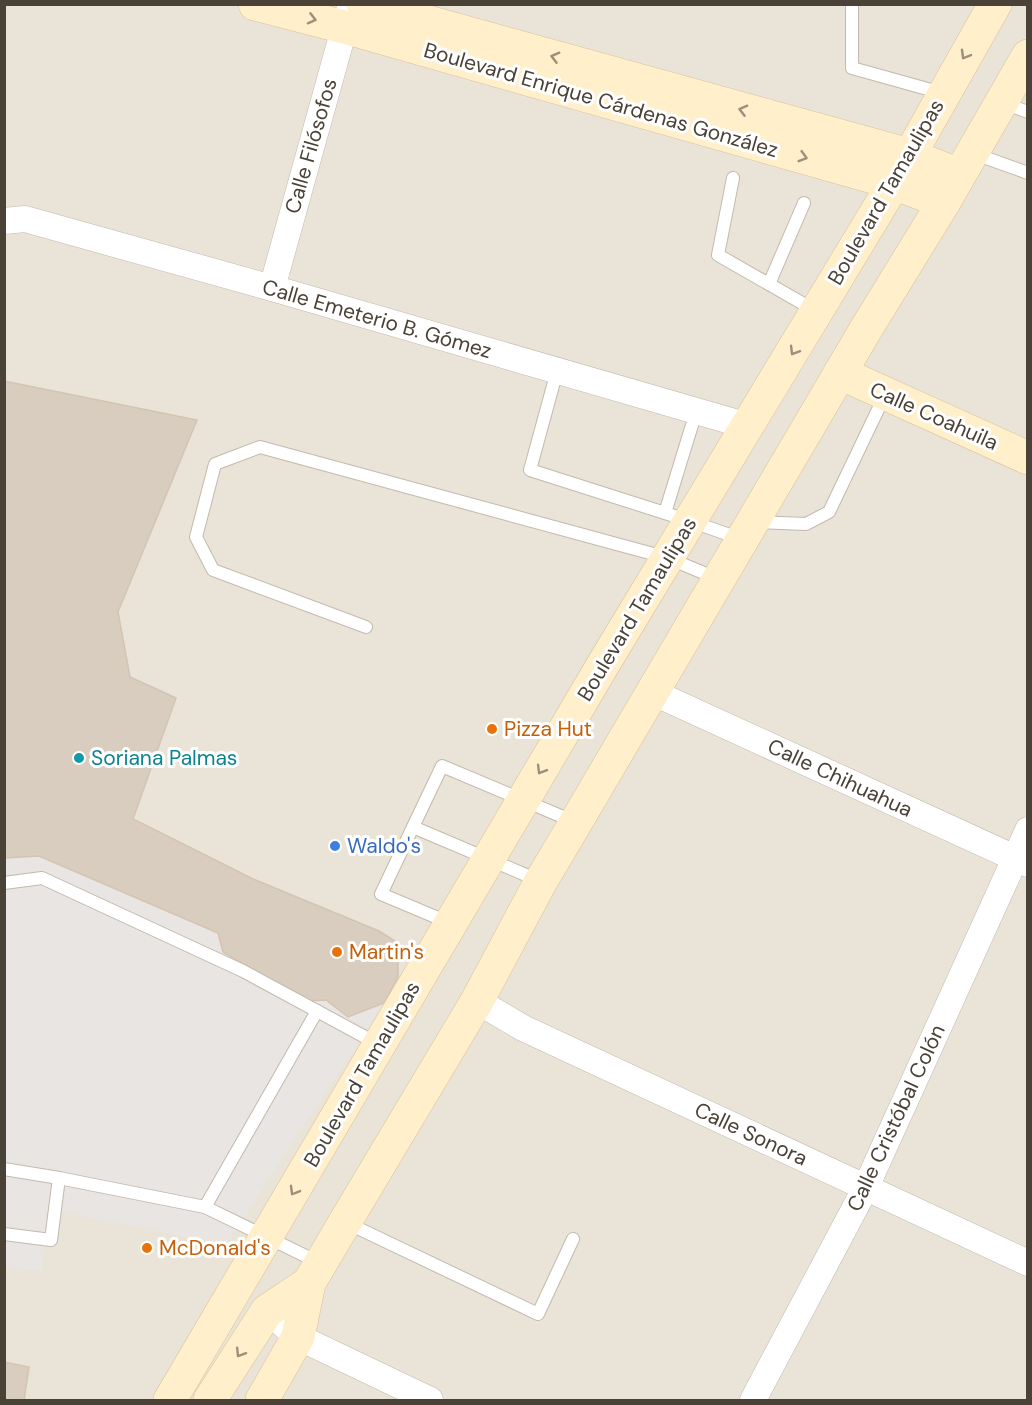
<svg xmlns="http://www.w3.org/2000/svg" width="1032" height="1405" viewBox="0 0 1032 1405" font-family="'DM Sans',sans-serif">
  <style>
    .residential { fill: #eae3d8 }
    .parking { fill: #e8e5e2 }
    .building { fill: #d9cdbf; stroke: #d4c4b1; stroke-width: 1.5 }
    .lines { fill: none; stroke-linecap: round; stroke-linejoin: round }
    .lane-casing { stroke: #c3b9ac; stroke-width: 14 }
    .street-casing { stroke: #c3b9ac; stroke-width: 27 }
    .secondary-casing { stroke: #d9c397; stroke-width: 34 }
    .lane { stroke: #fff; stroke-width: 12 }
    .street { stroke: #fff; stroke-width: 26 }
    .secondary { stroke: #ffefcb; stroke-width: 33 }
    .oneway { stroke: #9c907a }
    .food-dot { fill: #e8710a; stroke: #fff; stroke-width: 2 }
    .culture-dot { fill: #0f9aa8; stroke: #fff; stroke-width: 2 }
    .shop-dot { fill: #3f7fe0; stroke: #fff; stroke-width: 2 }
    .labels { text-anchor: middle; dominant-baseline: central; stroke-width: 6; stroke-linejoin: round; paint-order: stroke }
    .street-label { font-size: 21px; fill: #4b4237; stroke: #fff }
    .food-label { font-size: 21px; fill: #c56008; stroke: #fff; text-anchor: start }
    .culture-label { font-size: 21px; fill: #0d838f; stroke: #fff; text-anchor: start }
    .shop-label { font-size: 21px; fill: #366cbe; stroke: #fff; text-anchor: start }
  </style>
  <rect width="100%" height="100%" fill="#f6f2ea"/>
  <rect class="residential" x="5" y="5" width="1022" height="1395"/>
  <polygon class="parking" points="39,856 218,933 223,952 304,1001 326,1000 348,1017 384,1003 226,1245 51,1210 41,1271 5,1267 5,858"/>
  <g class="building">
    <polygon points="4,381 197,420 118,612 130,677 176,698 133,819 253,879 379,931 398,943 398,977 384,1003 348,1017 326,1000 304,1001 223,952 218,933 39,856 4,858"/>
    <polygon points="4,1362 29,1367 24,1400 4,1400"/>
  </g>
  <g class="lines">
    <defs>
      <g id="lane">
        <polyline points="852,4 852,68 942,93"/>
        <polyline points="1003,103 1028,112"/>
        <polyline points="975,154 1028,173"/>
        <polyline points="733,178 718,255 816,311"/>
        <polyline points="769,284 804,203"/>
        <polyline points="557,371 530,470 690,521 741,539"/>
        <polyline points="665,513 696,412"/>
        <polyline points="757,522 806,524 829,512 885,395"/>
        <polyline points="366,627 213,570 196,537 215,464 260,447 668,558 718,579"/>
        <polyline points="413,827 540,881"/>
        <polyline points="4,883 42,878 243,971 378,1044"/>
        <polyline points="450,923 381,894 442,766 575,822"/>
        <polyline points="4,1169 59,1178 205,1207 320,1263"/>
        <polyline points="205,1207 317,1011"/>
        <polyline points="345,1222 538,1314 573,1239"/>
        <polyline points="4,1234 51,1240 59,1178"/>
      </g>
      <g id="street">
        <polyline points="4,221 25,219 272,288 748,426"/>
        <polyline points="272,288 349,11"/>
        <polyline points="652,692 1028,864"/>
        <polyline points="477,1001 523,1028 1028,1263"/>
        <polyline points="267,1311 298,1337 430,1400"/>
        <polyline points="753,1400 866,1187 1028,830"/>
      </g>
      <g id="secondary">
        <polyline points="255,4 344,27 894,183 944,202"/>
        <polyline points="363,4 909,155 959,175"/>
        <polyline points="840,373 1028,458"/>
        <polyline points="170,1400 604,663 894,183 995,4"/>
        <polyline points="210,1400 267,1311 309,1283"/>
        <polyline points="262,1400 298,1337 309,1283 345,1222 477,1001 541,881 576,822 866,329 944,202 1028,56"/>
      </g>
    </defs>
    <use href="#lane" class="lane-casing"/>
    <use href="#street" class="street-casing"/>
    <use href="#secondary" class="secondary-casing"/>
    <use href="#lane" class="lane"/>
    <use href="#street" class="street"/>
    <use href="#secondary" class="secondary"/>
  </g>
  <defs><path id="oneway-chevron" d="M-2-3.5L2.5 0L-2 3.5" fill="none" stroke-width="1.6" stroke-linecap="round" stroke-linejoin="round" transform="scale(1.5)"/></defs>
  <g class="oneway">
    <use href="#oneway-chevron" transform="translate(312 19) rotate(14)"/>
    <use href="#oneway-chevron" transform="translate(965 55) rotate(120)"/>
    <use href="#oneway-chevron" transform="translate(555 57) rotate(-165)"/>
    <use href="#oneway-chevron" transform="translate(743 110) rotate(-165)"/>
    <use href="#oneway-chevron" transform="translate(803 157) rotate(16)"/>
    <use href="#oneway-chevron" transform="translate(794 351) rotate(121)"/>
    <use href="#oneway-chevron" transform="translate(541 770) rotate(121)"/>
    <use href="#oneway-chevron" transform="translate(294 1191) rotate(120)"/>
    <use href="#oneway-chevron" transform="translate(240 1353) rotate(122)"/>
  </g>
  <g class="food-dot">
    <circle cx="492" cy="729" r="6"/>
    <circle cx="337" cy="952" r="6"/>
    <circle cx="147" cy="1248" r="6"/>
  </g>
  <circle class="culture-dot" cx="79" cy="758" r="6"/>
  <circle class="shop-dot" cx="335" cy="846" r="6"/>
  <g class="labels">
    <g class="street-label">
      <text transform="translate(601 100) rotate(16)">Boulevard Enrique Cárdenas González</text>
      <text transform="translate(311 146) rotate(-74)">Calle Filósofos</text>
      <text transform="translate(886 192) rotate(-60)">Boulevard Tamaulipas</text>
      <text transform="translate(377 319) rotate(16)">Calle Emeterio B. Gómez</text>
      <text transform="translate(934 416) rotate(24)">Calle Coahuila</text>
      <text transform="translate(637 609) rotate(-59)">Boulevard Tamaulipas</text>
      <text transform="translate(840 778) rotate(25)">Calle Chihuahua</text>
      <text transform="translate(362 1074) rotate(-60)">Boulevard Tamaulipas</text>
      <text transform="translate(896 1118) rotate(-65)">Calle Cristóbal Colón</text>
      <text transform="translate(751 1134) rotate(25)">Calle Sonora</text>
    </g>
    <g class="food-label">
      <text x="504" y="729">Pizza Hut</text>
      <text x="349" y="952">Martin's</text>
      <text x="159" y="1248">McDonald's</text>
    </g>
    <g class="culture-label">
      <text x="91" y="758">Soriana Palmas</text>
    </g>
    <g class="shop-label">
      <text x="347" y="846">Waldo's</text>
    </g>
  </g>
  <rect width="1032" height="1405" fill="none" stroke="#4b4237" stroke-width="12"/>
</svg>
